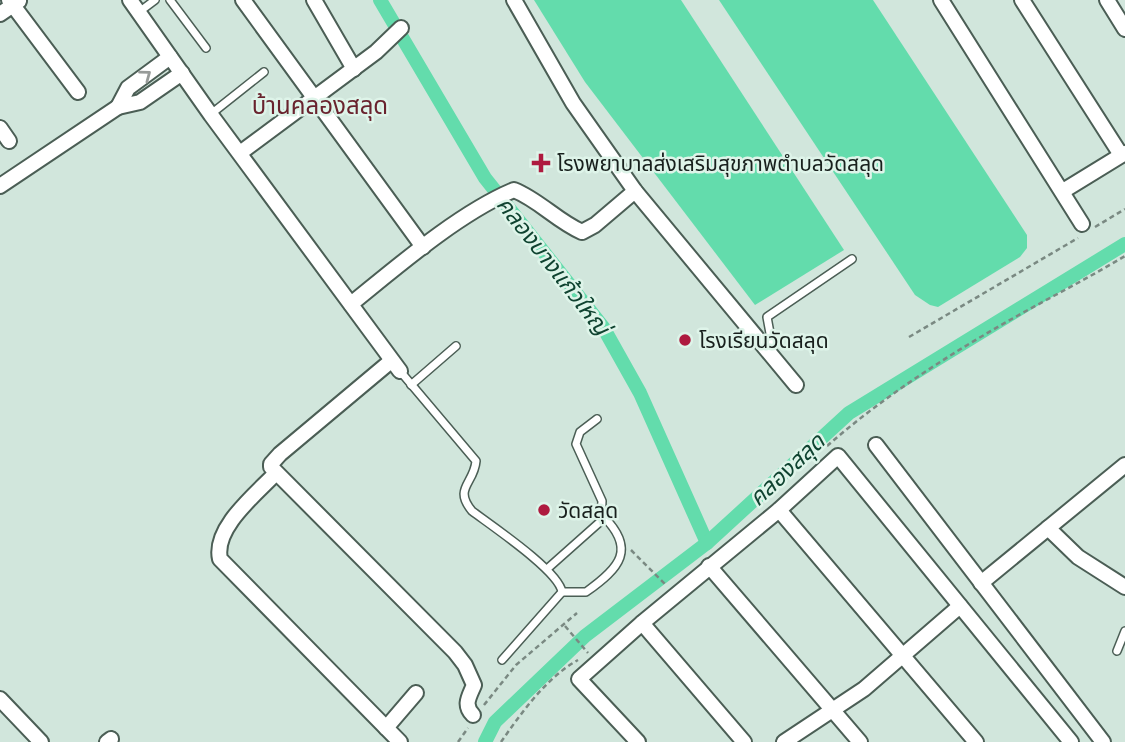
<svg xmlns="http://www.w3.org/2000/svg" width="1125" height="742" viewBox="0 0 1125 742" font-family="'Work Sans','Noto Sans Thai',sans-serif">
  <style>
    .water { fill: #63dcac }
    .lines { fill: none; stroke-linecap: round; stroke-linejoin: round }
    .canal { stroke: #63dcac; stroke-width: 14 }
    .lane-casing { stroke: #4b5e55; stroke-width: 10 }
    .street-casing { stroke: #4b5e55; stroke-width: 18 }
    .path { stroke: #7a8982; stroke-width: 2.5; stroke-dasharray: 5 3.5; stroke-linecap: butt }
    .lane { stroke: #fff; stroke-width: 7 }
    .street { stroke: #fff; stroke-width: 14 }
    .oneway { stroke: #979b99 }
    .poi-dot { fill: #ae1a3f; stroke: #def4e9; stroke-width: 2.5 }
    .labels { text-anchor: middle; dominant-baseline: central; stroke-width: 5; stroke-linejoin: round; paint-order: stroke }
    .poi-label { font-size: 21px; fill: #18201d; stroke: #def4e9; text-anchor: start }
    .water-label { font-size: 23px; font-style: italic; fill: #0f4330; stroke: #def4e9 }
    .quarter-label { font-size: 24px; fill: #69232e; stroke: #def4e9 }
  </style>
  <rect width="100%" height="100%" fill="#d1e6dc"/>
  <g class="water">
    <polygon points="534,0 681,0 844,250 755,305 585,82"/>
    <polygon points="719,0 873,0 1027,235 1027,248 1020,257 938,307 930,305 915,295"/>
  </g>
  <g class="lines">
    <g class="canal">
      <polyline points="380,0 485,178 603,327 640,393 707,543"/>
      <polyline points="485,742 495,722 585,636 707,543 849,413 1125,244"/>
    </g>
    <defs>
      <g id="lane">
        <polyline points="170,0 206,48"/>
        <polyline points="139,12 155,0"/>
        <polyline points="211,114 264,72"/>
        <polyline points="769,351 772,344 767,317 852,259"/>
        <path d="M400,371L476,461C474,484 453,488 472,511C492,526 559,571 562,592L502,660"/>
        <polyline points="411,385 456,346"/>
        <polyline points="547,569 601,521 602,501 576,444 580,432 597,419"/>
        <path d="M562,592H586C620,568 637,549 602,515"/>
        <polyline points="1117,651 1125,631"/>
      </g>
      <g id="street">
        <polyline points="9,0 78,92"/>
        <polyline points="130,0 211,115 400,371"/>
        <polyline points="243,0 423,247"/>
        <polyline points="314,0 354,69"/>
        <polyline points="514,0 573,103 635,191 796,385"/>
        <polyline points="941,0 1082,224"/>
        <polyline points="1022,0 1121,155"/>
        <polyline points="1107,0 1125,29"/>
        <polyline points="0,14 19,1"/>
        <polyline points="170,57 128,88 118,107 140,102 182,73"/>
        <polyline points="0,128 9,141"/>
        <polyline points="240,153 376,52 401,28"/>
        <polyline points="0,186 118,107"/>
        <polyline points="1063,191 1125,153"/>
        <path d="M351,304C398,266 459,213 514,190C539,200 557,221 582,232L595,225L635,191"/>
        <path d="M391,361L280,454L271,464V467L455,652L465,665L474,685C469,697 463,705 473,715"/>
        <polyline points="876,445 1103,742"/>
        <path d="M276,473C256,494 213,528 220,559L400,742"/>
        <polyline points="779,510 976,742"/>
        <polyline points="1048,528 1078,557 1125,587"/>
        <polyline points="709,566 860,742"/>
        <polyline points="981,583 1125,465"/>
        <polyline points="642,623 744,742"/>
        <polyline points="0,699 41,742"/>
        <polyline points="386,728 416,693"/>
        <polyline points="107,742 111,739"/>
        <polyline points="638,742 579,679 642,623 779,510 838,456 1071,742"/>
        <polyline points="784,742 864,689 960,606"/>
      </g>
    </defs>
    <use href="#lane" class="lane-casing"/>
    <use href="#street" class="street-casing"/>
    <g class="path">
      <polyline points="1095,227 1125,209"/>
      <polyline points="909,337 1078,238"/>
      <path d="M827,446C884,396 951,353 1017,316C1053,296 1090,277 1125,256"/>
      <polyline points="631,550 666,585"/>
      <polyline points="565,626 588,653"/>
      <polyline points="484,705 516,665 577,613"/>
      <polyline points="458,742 468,728"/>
      <path d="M501,742C522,712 546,678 578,660"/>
    </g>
    <use href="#lane" class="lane"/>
    <use href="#street" class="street"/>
  </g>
  <defs><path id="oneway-chevron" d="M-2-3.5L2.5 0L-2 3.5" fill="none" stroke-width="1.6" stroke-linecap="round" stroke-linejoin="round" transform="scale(1.75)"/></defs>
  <use class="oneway" href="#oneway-chevron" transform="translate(146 75) rotate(-37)"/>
  <g class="poi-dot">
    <path d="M537.5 152.5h7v7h7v7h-7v7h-7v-7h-7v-7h7z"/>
    <circle cx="685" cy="340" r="7"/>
    <circle cx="544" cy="510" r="7"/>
  </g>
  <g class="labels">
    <g class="poi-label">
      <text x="557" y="163">โรงพยาบาลส่งเสริมสุขภาพตำบลวัดสลุด</text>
      <text x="699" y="340">โรงเรียนวัดสลุด</text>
      <text x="558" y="510">วัดสลุด</text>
    </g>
    <g class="water-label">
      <text transform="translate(553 266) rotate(52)">คลองบางแก้วใหญ่</text>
      <text transform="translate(787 470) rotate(-43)">คลองสลุด</text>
    </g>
    <g class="quarter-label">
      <text x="320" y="106">บ้านคลองสลุด</text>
    </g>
  </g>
</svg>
